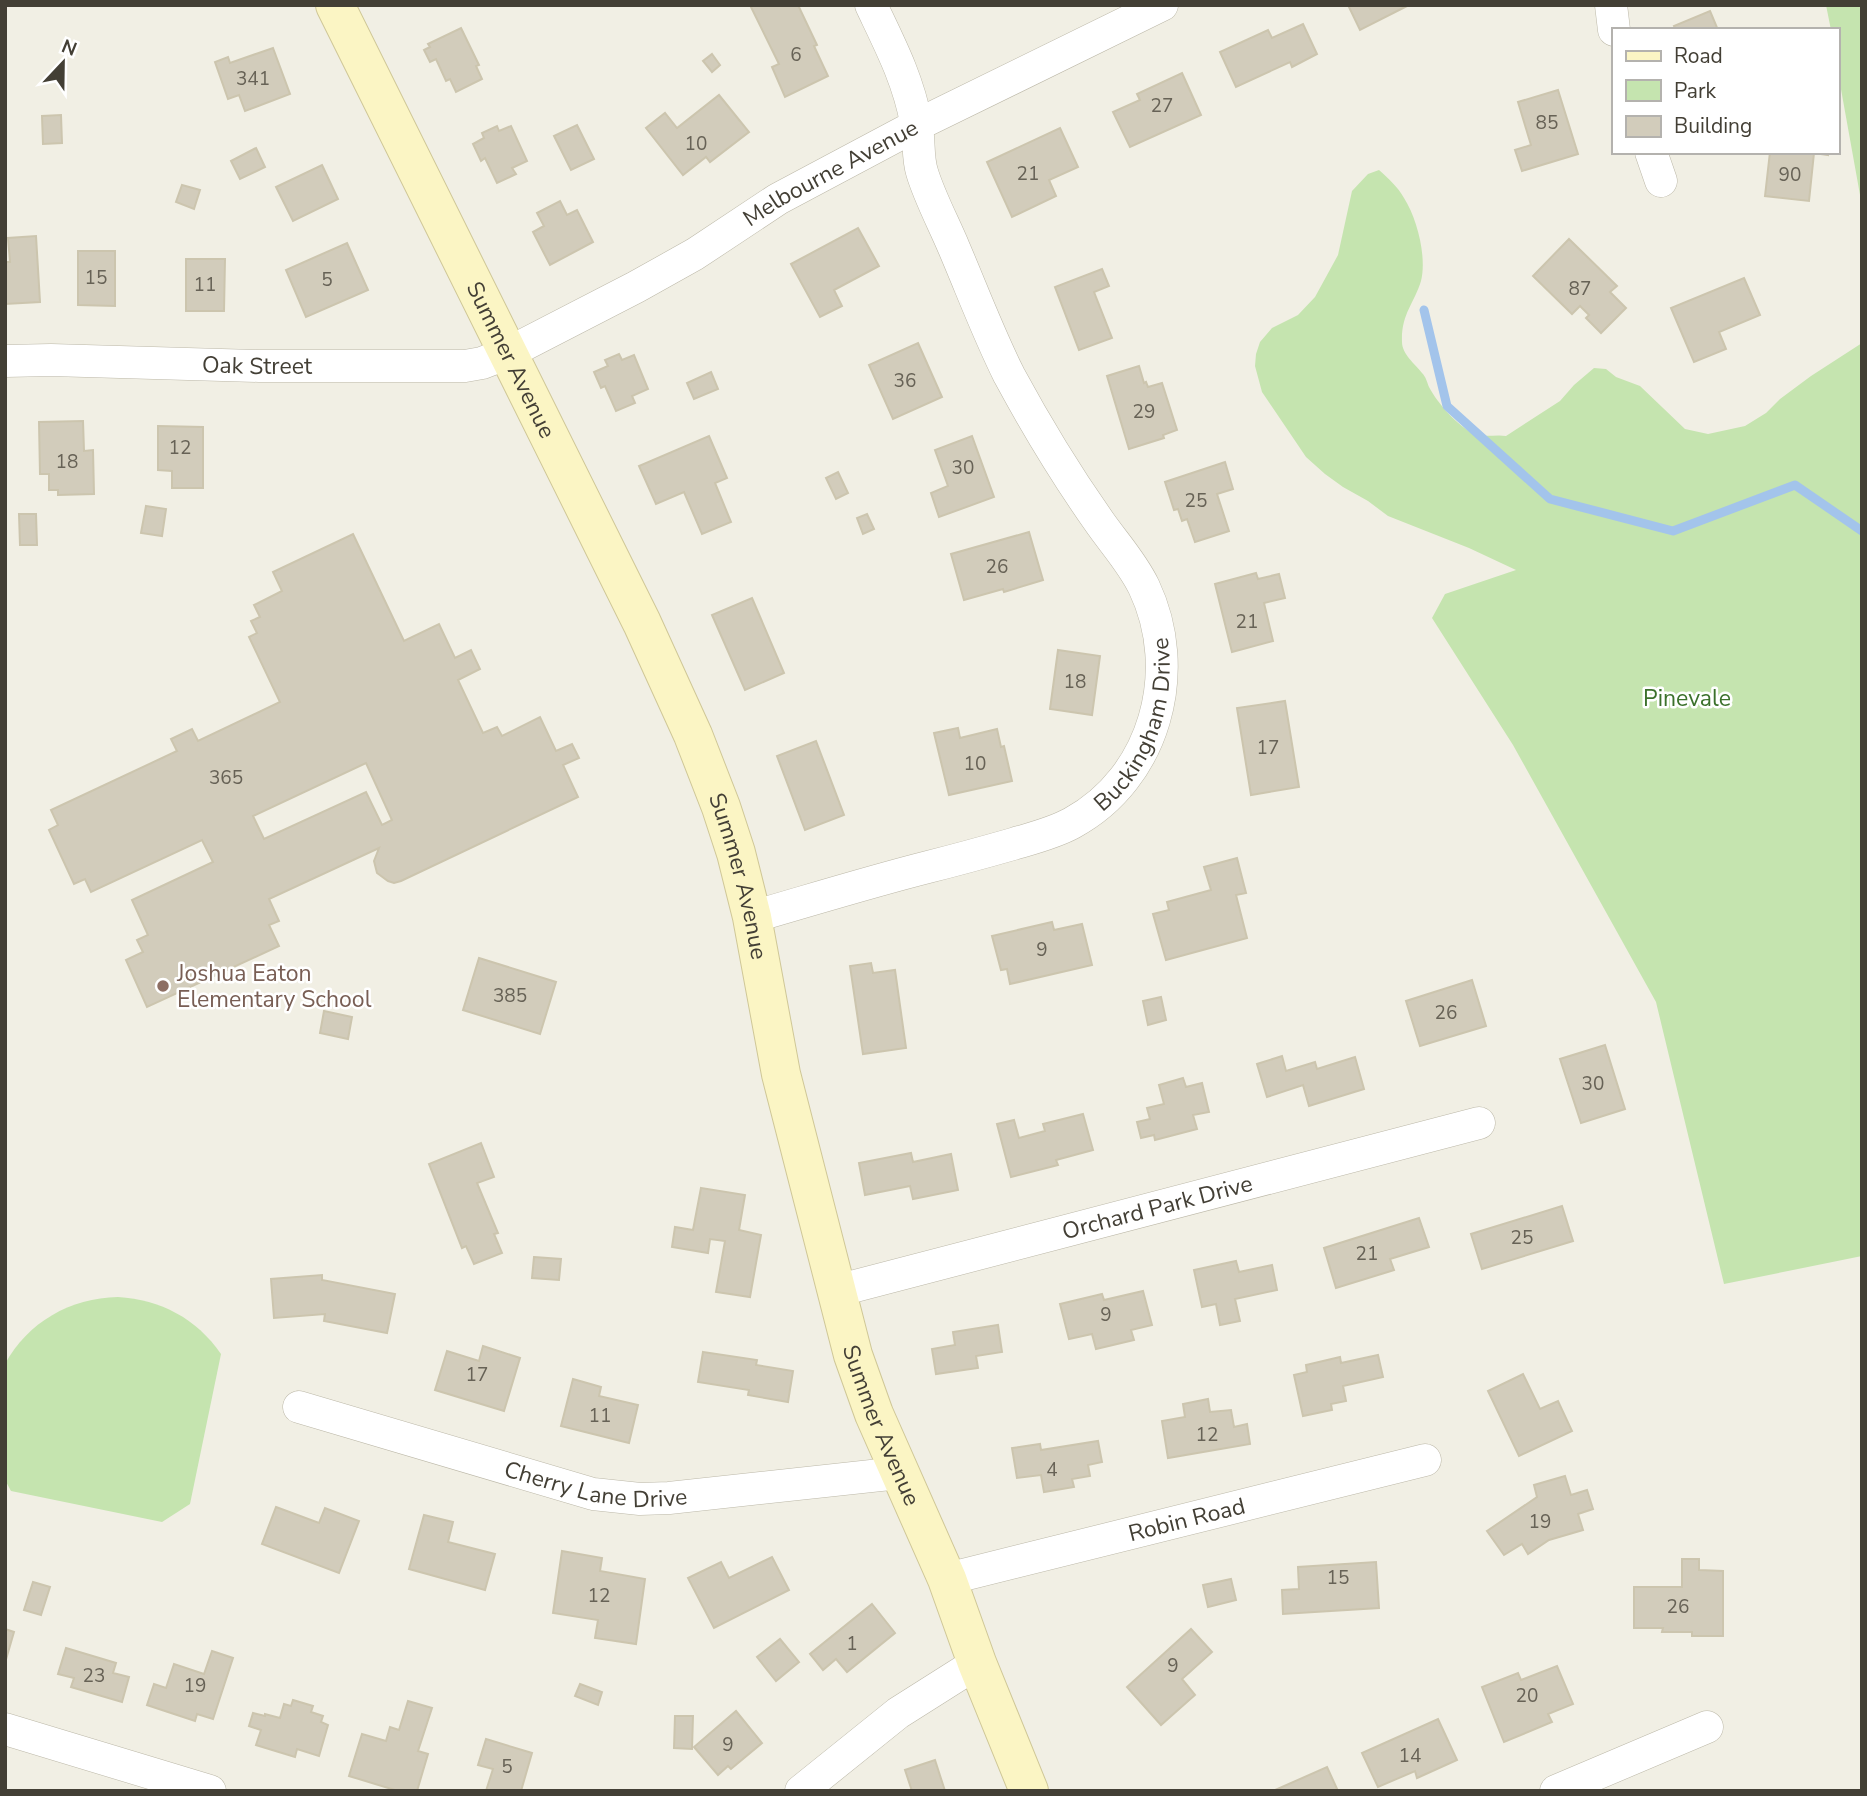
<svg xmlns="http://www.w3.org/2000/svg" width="1867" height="1796" viewBox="0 0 1867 1796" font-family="'Nunito Sans',sans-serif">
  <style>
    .green { fill: #c5e4af }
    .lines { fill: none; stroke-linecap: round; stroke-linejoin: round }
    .stream { stroke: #a3c4eb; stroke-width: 9 }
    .building { fill: #d2ccbb; stroke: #ccc5ae; stroke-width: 2; fill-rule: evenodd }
    .street-casing { stroke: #bcb8a8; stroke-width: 33 }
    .secondary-casing { stroke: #cfc797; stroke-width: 40 }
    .street { stroke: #fff; stroke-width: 32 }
    .secondary { stroke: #fbf5c4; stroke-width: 38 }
    .education-dot { fill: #8d6e63; stroke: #fff; stroke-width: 2.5 }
    .labels { text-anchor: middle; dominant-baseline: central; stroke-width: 5; stroke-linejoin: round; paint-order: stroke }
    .number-label { font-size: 19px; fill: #676256 }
    .street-label { font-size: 23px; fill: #433f35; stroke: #fff }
    .park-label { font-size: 23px; fill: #3c712c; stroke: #fff }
    .education-label { font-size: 23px; fill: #785e54; stroke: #fff; text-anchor: start }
  </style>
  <rect width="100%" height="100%" fill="#f1efe4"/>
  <g class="green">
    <polygon points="1826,5 1862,5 1862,206 1837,67 1837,30 1831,30"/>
    <path d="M1379,170C1388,178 1398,187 1404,198C1417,218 1427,257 1421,281C1414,304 1401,314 1402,342C1402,354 1415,364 1422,373C1426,377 1427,382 1429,387C1438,404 1457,425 1474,434C1484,438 1496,434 1506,436L1560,401L1574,385L1594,368L1606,369L1616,377L1640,386L1685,429L1708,434L1745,426L1766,413L1780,399L1811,376L1862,343V1256L1724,1284L1656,1002L1513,745L1432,618L1445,594L1516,570L1469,548L1388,516L1368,501L1343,487L1325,474L1306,457L1262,392L1255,366L1256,354L1260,342L1272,328L1298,315L1315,297L1338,255L1352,191L1368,174Z"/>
    <path d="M118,1297C161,1300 196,1318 221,1354L190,1504L162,1522L11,1491L5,1480V1364C28,1322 70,1298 118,1297Z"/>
  </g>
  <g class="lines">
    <polyline class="stream" points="1424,310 1447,406 1550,499 1673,531 1795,485 1862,531"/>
  </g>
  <g class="building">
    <polygon points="750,5 798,5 817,45 814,46 828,76 785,97 772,67 779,64"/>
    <polygon points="1348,5 1409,5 1360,30"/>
    <polygon points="1710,11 1718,30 1676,30 1674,26"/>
    <polygon points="1303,24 1317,54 1292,67 1290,62 1236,87 1220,52 1268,30 1272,38"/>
    <polygon points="461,28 479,65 476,66 482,79 456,92 450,79 446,81 436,59 430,62 424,50 430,47 428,44"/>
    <polygon points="273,48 290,94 245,111 239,95 228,99 215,62 228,57 230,63"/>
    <polygon points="712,54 720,65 712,72 703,61"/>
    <polygon points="1182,73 1201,115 1130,147 1113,112 1140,100 1137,94"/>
    <polygon points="1558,90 1578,154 1522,171 1515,150 1531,145 1518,102"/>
    <polygon points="719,95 749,132 710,162 706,157 683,175 646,128 665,113 677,128"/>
    <polygon points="61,115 62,143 43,144 42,116"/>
    <polygon points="577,125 594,159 571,170 554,136"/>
    <polygon points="497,126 499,131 511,126 527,161 512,168 516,174 497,183 485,158 481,161 473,144 484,138 482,133"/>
    <polygon points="1060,128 1078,167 1049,180 1056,196 1012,217 987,162"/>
    <polygon points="256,148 265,167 240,179 231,161"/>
    <polygon points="1770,152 1828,152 1828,155 1814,153 1809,201 1765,196"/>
    <polygon points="322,165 338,199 293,221 276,187"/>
    <polygon points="182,185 200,190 194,209 176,202"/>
    <polygon points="560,201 567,215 577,210 593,242 550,265 533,232 544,226 537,213"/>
    <polygon points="858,228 879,266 834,290 842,306 820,317 791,264"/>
    <polygon points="36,236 40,302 5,304 5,262 10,262 8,238"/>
    <polygon points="1569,239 1617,286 1610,292 1626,308 1601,333 1586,318 1589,315 1580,306 1572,314 1533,276"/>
    <polygon points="347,243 368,290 306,317 286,270"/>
    <polygon points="78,251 115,251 115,306 78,305"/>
    <polygon points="186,259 225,259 224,311 186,311"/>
    <polygon points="1102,269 1109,286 1094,292 1112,338 1079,350 1055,287"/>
    <polygon points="1744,278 1760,315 1719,332 1726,349 1694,362 1671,308"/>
    <polygon points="918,343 942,397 893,419 869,365"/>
    <polygon points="619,354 622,360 634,355 648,389 632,396 635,403 616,411 605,386 601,388 594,372 608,366 605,360"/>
    <polygon points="1139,366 1144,383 1146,382 1148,387 1162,383 1177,430 1163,435 1164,438 1129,449 1107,376"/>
    <polygon points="711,372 718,389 694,399 687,383"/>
    <polygon points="83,421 84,451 93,450 94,494 58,495 58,490 49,490 49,474 40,474 39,422"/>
    <polygon points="158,426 203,427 203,488 172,488 172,471 158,470"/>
    <polygon points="709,436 727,478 715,483 731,522 702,534 684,492 656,504 639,466"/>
    <polygon points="972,436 994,497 939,517 931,493 948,486 935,450"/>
    <polygon points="1225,462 1233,489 1217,494 1229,531 1195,542 1187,519 1182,521 1178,509 1174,510 1165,482"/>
    <polygon points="838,472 848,493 836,499 826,478"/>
    <polygon points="146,506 166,509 162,536 141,533"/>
    <polygon points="19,514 36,514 37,545 20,545"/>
    <polygon points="867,514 874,529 863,534 857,518"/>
    <polygon points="1029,532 1043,580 1004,592 1003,589 964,600 951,554"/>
    <path d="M353,534L404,641L439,624L455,658L471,650L480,669L458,680L483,733L497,727L502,736L540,717L556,751L572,744L579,758L563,765L578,797L401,881L394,883L388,881L377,873L374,861L379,848L269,899L279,921L269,925L279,946L147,1007L126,960L143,952L137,940L148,935L132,900L213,862L202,840L91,892L85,879L74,884L49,830L58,825L51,810L177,751L171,739L192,729L198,741L280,702L249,637L257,633L251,621L260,617L254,605L282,591L273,572ZM366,763L392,820L382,825L366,792L264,839L253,816Z"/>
    <polygon points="1256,573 1258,579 1279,574 1285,598 1264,603 1273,641 1232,652 1215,584"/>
    <polygon points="752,598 784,673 745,690 712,615"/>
    <polygon points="1058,650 1100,656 1092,715 1050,709"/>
    <polygon points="1285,701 1299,787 1251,795 1237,708"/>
    <polygon points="958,728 960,738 997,729 1001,747 1004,746 1012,781 949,795 934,733"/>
    <polygon points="816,741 844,815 805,830 777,756"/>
    <polygon points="1237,858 1246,893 1236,895 1247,938 1166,960 1153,914 1169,910 1167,902 1211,890 1204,867"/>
    <polygon points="1052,922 1054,930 1082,924 1092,965 1010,984 1007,969 1001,970 992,936"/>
    <polygon points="479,958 556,982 540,1034 463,1010"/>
    <polygon points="871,963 873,973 895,970 906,1048 863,1054 850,966"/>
    <polygon points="1472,980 1486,1026 1420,1046 1406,1001"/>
    <polygon points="1161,997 1166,1020 1148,1025 1143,1001"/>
    <polygon points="324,1011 352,1017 348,1039 320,1033"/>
    <polygon points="1605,1045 1625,1109 1581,1123 1560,1059"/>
    <polygon points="1282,1056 1286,1071 1315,1062 1317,1069 1355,1057 1364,1089 1309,1106 1303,1085 1267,1097 1257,1064"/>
    <polygon points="1183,1078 1186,1087 1202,1083 1209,1112 1193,1115 1197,1129 1155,1140 1154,1135 1141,1138 1137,1122 1150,1119 1147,1108 1164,1104 1159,1085"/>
    <polygon points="1083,1114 1093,1150 1056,1160 1058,1165 1011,1177 997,1124 1014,1120 1019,1138 1045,1131 1043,1124"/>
    <polygon points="481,1143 494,1177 477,1183 498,1233 494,1234 502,1253 474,1264 466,1246 462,1248 429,1164"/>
    <polygon points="911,1153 913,1162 951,1154 958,1190 913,1199 910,1186 865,1195 859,1163"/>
    <polygon points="701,1188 745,1195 739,1230 761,1235 750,1297 716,1292 725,1241 710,1239 708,1253 672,1247 675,1227 693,1230"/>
    <polygon points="1562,1206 1573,1241 1482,1269 1471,1234"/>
    <polygon points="1419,1218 1429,1247 1390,1259 1394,1270 1336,1288 1324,1248"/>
    <polygon points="534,1257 561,1259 559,1280 532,1278"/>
    <polygon points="1236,1261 1239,1272 1272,1265 1277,1290 1235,1299 1240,1321 1220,1325 1216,1304 1202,1307 1194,1270"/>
    <polygon points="322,1275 322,1280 395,1294 387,1333 324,1321 325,1314 274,1318 271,1279"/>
    <polygon points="1143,1291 1152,1325 1131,1330 1134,1340 1096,1349 1092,1334 1069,1339 1060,1304 1102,1294 1104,1300"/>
    <polygon points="998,1325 1002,1352 976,1356 978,1368 936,1374 932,1349 955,1345 953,1332"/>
    <polygon points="483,1346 520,1358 504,1411 435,1390 447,1351 479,1361"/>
    <polygon points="703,1352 757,1360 756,1365 793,1371 788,1402 748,1395 749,1390 698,1382"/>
    <polygon points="1378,1355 1383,1377 1343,1386 1346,1401 1331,1404 1332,1410 1303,1416 1294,1375 1307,1372 1306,1365 1340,1357 1341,1363"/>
    <polygon points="1523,1374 1540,1409 1558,1401 1572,1431 1519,1456 1488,1391"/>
    <polygon points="573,1379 601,1387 599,1396 638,1405 629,1443 561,1426"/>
    <polygon points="1208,1399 1210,1412 1231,1410 1234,1427 1247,1424 1250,1444 1168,1458 1162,1421 1185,1417 1183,1404"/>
    <polygon points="1098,1441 1102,1462 1088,1465 1090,1476 1072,1479 1074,1487 1044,1492 1041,1475 1017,1478 1012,1448 1040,1444 1041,1450"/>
    <polygon points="1565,1476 1571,1495 1587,1490 1593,1509 1578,1514 1583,1530 1549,1540 1528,1554 1522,1544 1504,1555 1487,1531 1537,1497 1534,1485"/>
    <polygon points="276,1507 319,1523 325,1508 359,1521 339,1573 262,1544"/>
    <polygon points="424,1515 453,1522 448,1542 495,1554 485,1590 409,1569"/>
    <polygon points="562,1551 602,1558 600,1571 645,1579 636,1644 595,1638 598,1620 553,1613"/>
    <polygon points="772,1557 789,1590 714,1628 688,1578 721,1562 729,1578"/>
    <polygon points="1682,1559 1699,1559 1699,1570 1723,1571 1723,1636 1692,1636 1692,1632 1662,1632 1663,1628 1634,1628 1634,1587 1682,1587"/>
    <polygon points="1376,1562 1379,1608 1283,1614 1282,1590 1299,1589 1298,1567"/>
    <polygon points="1231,1579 1236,1600 1208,1607 1203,1585"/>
    <polygon points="33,1582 50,1587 41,1615 24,1610"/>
    <polygon points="872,1604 895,1633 847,1672 836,1659 823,1670 810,1654"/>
    <polygon points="5,1629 14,1632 5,1663"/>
    <polygon points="1191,1629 1212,1652 1182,1679 1195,1695 1161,1725 1127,1687"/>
    <polygon points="780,1639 799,1662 776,1681 757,1657"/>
    <polygon points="66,1648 116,1663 113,1673 129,1677 122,1702 71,1687 74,1678 58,1674"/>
    <polygon points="212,1651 233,1658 213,1719 197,1714 195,1721 147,1705 154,1684 166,1688 174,1664 204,1674"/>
    <polygon points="1557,1666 1573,1704 1548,1714 1552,1722 1504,1742 1482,1687 1518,1673 1521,1680"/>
    <polygon points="580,1684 602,1692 598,1705 575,1696"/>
    <polygon points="293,1700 313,1706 311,1712 323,1716 321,1722 328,1725 319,1756 297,1749 295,1757 256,1745 261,1730 249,1726 253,1713 265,1716 265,1714 280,1718 284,1704 291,1706"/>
    <polygon points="408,1701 432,1708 418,1751 428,1754 417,1791 398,1791 349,1776 362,1734 386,1741 390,1727 399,1730"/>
    <polygon points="736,1711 762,1743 731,1769 728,1766 718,1775 694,1747"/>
    <polygon points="675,1716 693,1716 692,1749 674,1748"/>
    <polygon points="1438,1719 1457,1760 1417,1778 1415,1771 1378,1787 1362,1753"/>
    <polygon points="486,1739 532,1753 521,1791 486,1791 493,1769 478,1765"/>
    <polygon points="935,1760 945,1791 912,1791 905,1770"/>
    <polygon points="1327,1767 1338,1791 1273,1791"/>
  </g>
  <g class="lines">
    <defs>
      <g id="street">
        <polyline points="1611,5 1614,30"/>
        <polyline points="1651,152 1661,181"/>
        <path id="s1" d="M5,361L51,360L259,366H465L482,363L508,353L636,287L695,254L778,199L917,125L1162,5"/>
        <path id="s2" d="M752,917C811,900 869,882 928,867C956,860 985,852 1013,844C1033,838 1054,833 1072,823C1155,778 1184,671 1144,587C1132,562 1113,542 1098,520C1065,473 1036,425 1009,375C988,333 972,290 954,248C944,224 929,196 922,172C917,156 920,139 916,122C908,79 890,45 871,5"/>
        <path id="s3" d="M836,1291L1479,1123"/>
        <path id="s4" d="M299,1407L593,1494L640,1499L669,1498L899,1473"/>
        <path id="s5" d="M947,1579L1425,1460"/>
        <polyline points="5,1729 210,1791"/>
        <polyline points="801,1791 898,1713 977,1663"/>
        <polyline points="1556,1791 1707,1727"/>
      </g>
      <g id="secondary">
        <path id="s6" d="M335,5L642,623L693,735L721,807L736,853L752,917L781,1074L853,1355L874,1414L947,1579L977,1663L1029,1791"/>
      </g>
    </defs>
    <use href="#street" class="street-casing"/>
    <use href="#secondary" class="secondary-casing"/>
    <use href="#street" class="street"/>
    <use href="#secondary" class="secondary"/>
  </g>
  <circle class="education-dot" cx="163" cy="986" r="7"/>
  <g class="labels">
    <g class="number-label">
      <text x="796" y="55">6</text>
      <text x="253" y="79">341</text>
      <text x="1162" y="106">27</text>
      <text x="1547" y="123">85</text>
      <text x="696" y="144">10</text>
      <text x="1028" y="174">21</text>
      <text x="1790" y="175">90</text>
      <text x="96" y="278">15</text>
      <text x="327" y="280">5</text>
      <text x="205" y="285">11</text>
      <text x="1580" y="289">87</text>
      <text x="905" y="381">36</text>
      <text x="1144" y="412">29</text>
      <text x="180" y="448">12</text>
      <text x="67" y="462">18</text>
      <text x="963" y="468">30</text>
      <text x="1196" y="501">25</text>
      <text x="997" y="567">26</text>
      <text x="1247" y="622">21</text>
      <text x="1075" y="682">18</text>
      <text x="1268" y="748">17</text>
      <text x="975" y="764">10</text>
      <text x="226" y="778">365</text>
      <text x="1042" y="950">9</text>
      <text x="510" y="996">385</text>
      <text x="1446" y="1013">26</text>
      <text x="1593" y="1084">30</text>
      <text x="1522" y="1238">25</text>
      <text x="1367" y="1254">21</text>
      <text x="1106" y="1315">9</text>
      <text x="477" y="1375">17</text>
      <text x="600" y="1416">11</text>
      <text x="1207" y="1435">12</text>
      <text x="1052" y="1470">4</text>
      <text x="1540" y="1522">19</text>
      <text x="1338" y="1578">15</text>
      <text x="599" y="1596">12</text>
      <text x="1678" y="1607">26</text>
      <text x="852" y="1644">1</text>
      <text x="1173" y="1666">9</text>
      <text x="94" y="1676">23</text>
      <text x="195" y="1686">19</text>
      <text x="1527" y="1696">20</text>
      <text x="728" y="1745">9</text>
      <text x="1410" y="1756">14</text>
      <text x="507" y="1767">5</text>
    </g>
    <g class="street-label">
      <text stroke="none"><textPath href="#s1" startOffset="875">Melbourne Avenue</textPath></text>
      <text stroke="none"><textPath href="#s6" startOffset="396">Summer Avenue</textPath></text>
      <text stroke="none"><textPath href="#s1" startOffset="252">Oak Street</textPath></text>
      <text stroke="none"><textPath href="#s2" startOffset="458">Buckingham Drive</textPath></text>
      <text stroke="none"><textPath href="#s6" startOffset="962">Summer Avenue</textPath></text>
      <text stroke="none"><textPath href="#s3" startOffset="332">Orchard Park Drive</textPath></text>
      <text stroke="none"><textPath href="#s6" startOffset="1530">Summer Avenue</textPath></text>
      <text stroke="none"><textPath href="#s4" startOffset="308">Cherry Lane Drive</textPath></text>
      <text stroke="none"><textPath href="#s5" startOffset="247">Robin Road</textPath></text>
    </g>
    <g class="park-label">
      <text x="1687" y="698">Pinevale</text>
    </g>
    <g class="education-label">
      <text x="177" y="973">Joshua Eaton<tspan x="177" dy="26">Elementary School</tspan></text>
    </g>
  </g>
  <rect width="1867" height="1796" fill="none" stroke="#433f35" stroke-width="14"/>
  <rect x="1612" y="28" width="228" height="126" fill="#ffffff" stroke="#b4b2ae" stroke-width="2"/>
  <rect x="1626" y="51" width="35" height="10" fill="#fbf5c4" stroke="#b4b2ae" stroke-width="2"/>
  <text x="1674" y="63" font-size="21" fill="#433f35">Road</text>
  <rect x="1626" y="80" width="35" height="21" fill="#c5e4af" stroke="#b4b2ae" stroke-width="2"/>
  <text x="1674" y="98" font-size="21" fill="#433f35">Park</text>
  <rect x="1626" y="116" width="35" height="21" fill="#d2ccbb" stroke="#b4b2ae" stroke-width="2"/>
  <text x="1674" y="133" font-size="21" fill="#433f35">Building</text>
  <g transform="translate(63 63) rotate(22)" stroke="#ffffff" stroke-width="5" paint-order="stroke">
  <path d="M0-5L12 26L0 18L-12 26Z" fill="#433f35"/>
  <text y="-10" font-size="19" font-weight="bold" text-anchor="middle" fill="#433f35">N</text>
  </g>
</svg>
